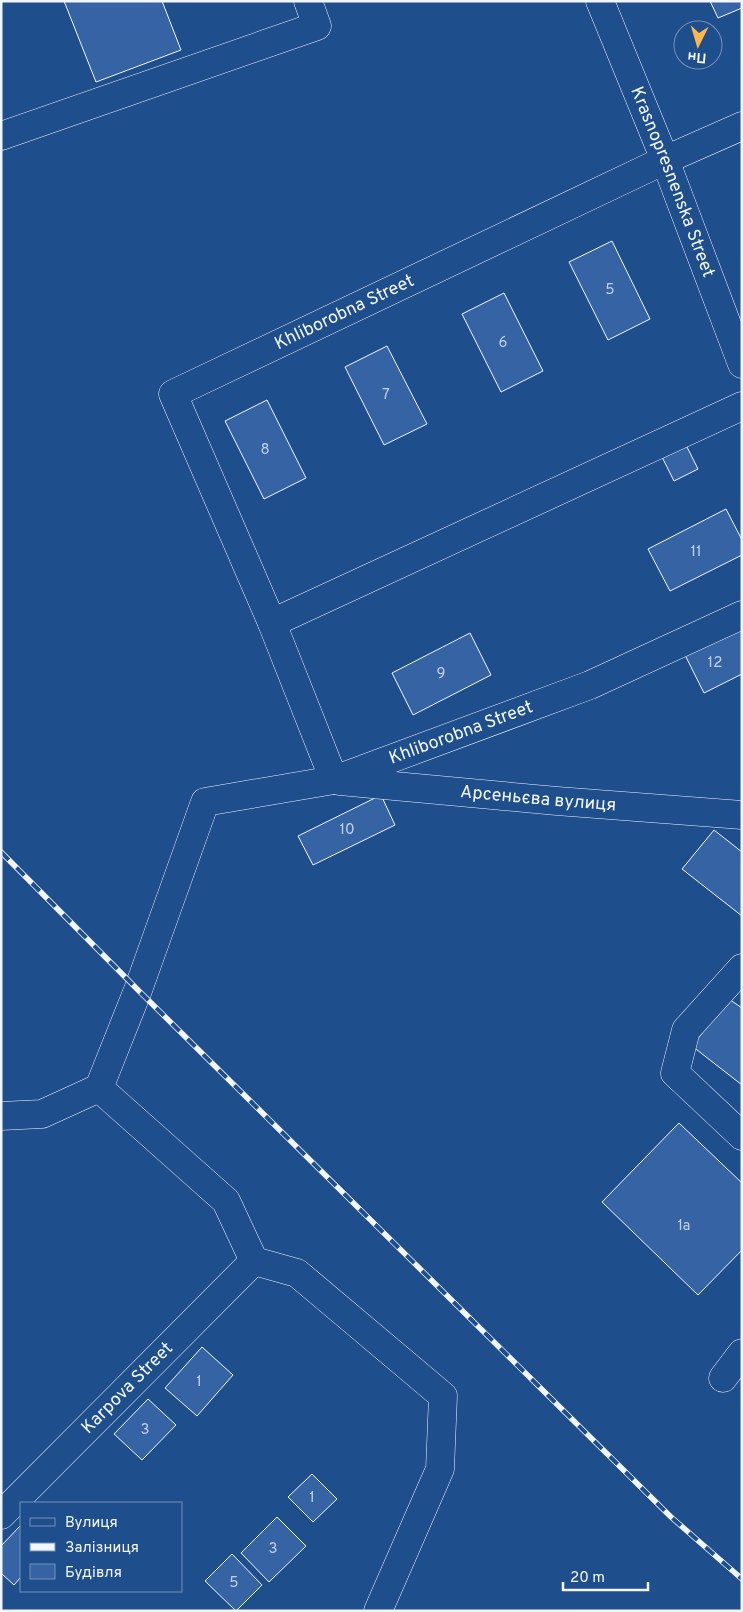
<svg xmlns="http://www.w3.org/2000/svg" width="743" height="1612" viewBox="0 0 743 1612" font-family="Overpass,sans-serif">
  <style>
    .building { fill: #3563a3; stroke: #f2f6ff }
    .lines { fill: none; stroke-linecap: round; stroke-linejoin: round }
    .minor-casing { stroke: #f2f6ff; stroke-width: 29 }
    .minor { stroke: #1f4e8c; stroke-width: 28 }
    .rail-casing { stroke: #f2f6ff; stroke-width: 5.5 }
    .rail { stroke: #1f4e8c; stroke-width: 4; stroke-dasharray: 11; stroke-linecap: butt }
    .labels { text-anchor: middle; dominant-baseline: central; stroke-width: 4; stroke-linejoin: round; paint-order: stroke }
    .number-label { font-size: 15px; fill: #c3d1e8 }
    .street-label { font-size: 18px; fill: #f2f6ff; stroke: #1f4e8c }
  </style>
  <rect width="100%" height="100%" fill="#1f4e8c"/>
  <g class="building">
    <polygon points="64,1 162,1 181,50 96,82"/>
    <polygon points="710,1 742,1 742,8 718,18"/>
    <polygon points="612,241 650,319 608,340 569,262"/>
    <polygon points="504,293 543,371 501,392 462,314"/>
    <polygon points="387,346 427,424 384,445 345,367"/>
    <polygon points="267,400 306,478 264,499 225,421"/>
    <polygon points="682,437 698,469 674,481 658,449"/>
    <polygon points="726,509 742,540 742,555 670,591 648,549"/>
    <polygon points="742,622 742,674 704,693 683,651"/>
    <polygon points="470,633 491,675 413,715 392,673"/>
    <polygon points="381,795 395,825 313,865 298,836"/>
    <polygon points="714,830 742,852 742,916 682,869"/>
    <polygon points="729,999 742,1008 742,1085 692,1046"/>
    <polygon points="679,1123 742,1183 742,1250 698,1295 602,1202"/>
    <polygon points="202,1347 233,1375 197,1416 165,1388"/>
    <polygon points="148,1399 176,1425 142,1460 114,1434"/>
    <polygon points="312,1474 337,1499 313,1522 288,1497"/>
    <polygon points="277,1517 306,1546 269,1582 241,1553"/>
    <polygon points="21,1525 21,1577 14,1585 1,1573 1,1546"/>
    <polygon points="232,1554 262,1585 236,1611 205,1581"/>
  </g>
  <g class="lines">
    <defs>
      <g id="minor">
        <path id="s1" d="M600,1L665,160L742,364"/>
        <polyline points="1,136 317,26 308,1"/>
        <polyline points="272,623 742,406"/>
        <path id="s2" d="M334,780L272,623L173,394L665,160L742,126"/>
        <path id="s3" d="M340,781L557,801L742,815"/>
        <polyline points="742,968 686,1030 675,1073 742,1136"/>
        <polyline points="99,1088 226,1201 254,1261 297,1273 443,1396 440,1469 378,1611"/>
        <path id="s4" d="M1,1116L42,1114L99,1088L138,990L205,802L334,780L590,685L742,615"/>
        <polyline points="723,1378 742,1353"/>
        <path id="s5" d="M1,1515L254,1261"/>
      </g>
    </defs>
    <use href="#minor" class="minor-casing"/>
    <use href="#minor" class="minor"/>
    <defs>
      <polyline id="rail" points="1,852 138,990 671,1517 742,1579"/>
    </defs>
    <use href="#rail" class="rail-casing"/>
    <use href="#rail" class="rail"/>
  </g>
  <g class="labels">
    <g class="number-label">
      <text x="610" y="290">5</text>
      <text x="503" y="343">6</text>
      <text x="386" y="395">7</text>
      <text x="265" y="450">8</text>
      <text x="696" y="552">11</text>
      <text x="715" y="663">12</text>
      <text x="441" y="674">9</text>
      <text x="347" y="830">10</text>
      <text x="684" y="1226">1а</text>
      <text x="199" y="1382">1</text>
      <text x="145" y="1430">3</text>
      <text x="312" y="1498">1</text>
      <text x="273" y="1549">3</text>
      <text x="234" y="1583">5</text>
    </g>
    <g class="street-label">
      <text stroke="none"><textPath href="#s1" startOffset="195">Krasnopresnenska Street</textPath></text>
      <text stroke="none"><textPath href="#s2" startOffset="608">Khliborobna Street</textPath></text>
      <text stroke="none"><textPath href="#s4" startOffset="675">Khliborobna Street</textPath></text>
      <text stroke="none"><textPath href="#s3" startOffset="199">Арсеньєва вулиця</textPath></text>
      <text stroke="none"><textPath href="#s5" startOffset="179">Karpova Street</textPath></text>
    </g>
  </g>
  <rect width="743" height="1612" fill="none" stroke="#f2f6ff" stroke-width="5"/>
  <rect x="20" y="1502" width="162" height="90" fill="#1f4e8c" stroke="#7391ba"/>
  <rect x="30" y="1518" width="25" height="8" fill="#1f4e8c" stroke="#7391ba"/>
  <text x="65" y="1527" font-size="15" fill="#f2f6ff">Вулиця</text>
  <rect x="30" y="1543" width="25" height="8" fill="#f2f6ff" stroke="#7391ba"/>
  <text x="65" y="1552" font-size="15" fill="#f2f6ff">Залізниця</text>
  <rect x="30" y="1564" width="25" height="15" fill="#3563a3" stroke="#7391ba"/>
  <text x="65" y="1577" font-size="15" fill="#f2f6ff">Будівля</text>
  <g transform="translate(698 45) rotate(185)"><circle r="24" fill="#1f4e8c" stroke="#7391ba"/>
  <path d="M0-4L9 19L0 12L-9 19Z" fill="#ffb74d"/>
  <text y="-8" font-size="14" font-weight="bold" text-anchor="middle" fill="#f2f6ff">Пн</text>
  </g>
  <path d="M563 1582v8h85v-8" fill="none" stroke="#f2f6ff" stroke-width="2.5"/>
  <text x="570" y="1582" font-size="15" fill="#f2f6ff" stroke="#1f4e8c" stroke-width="4" paint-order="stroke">20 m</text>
</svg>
